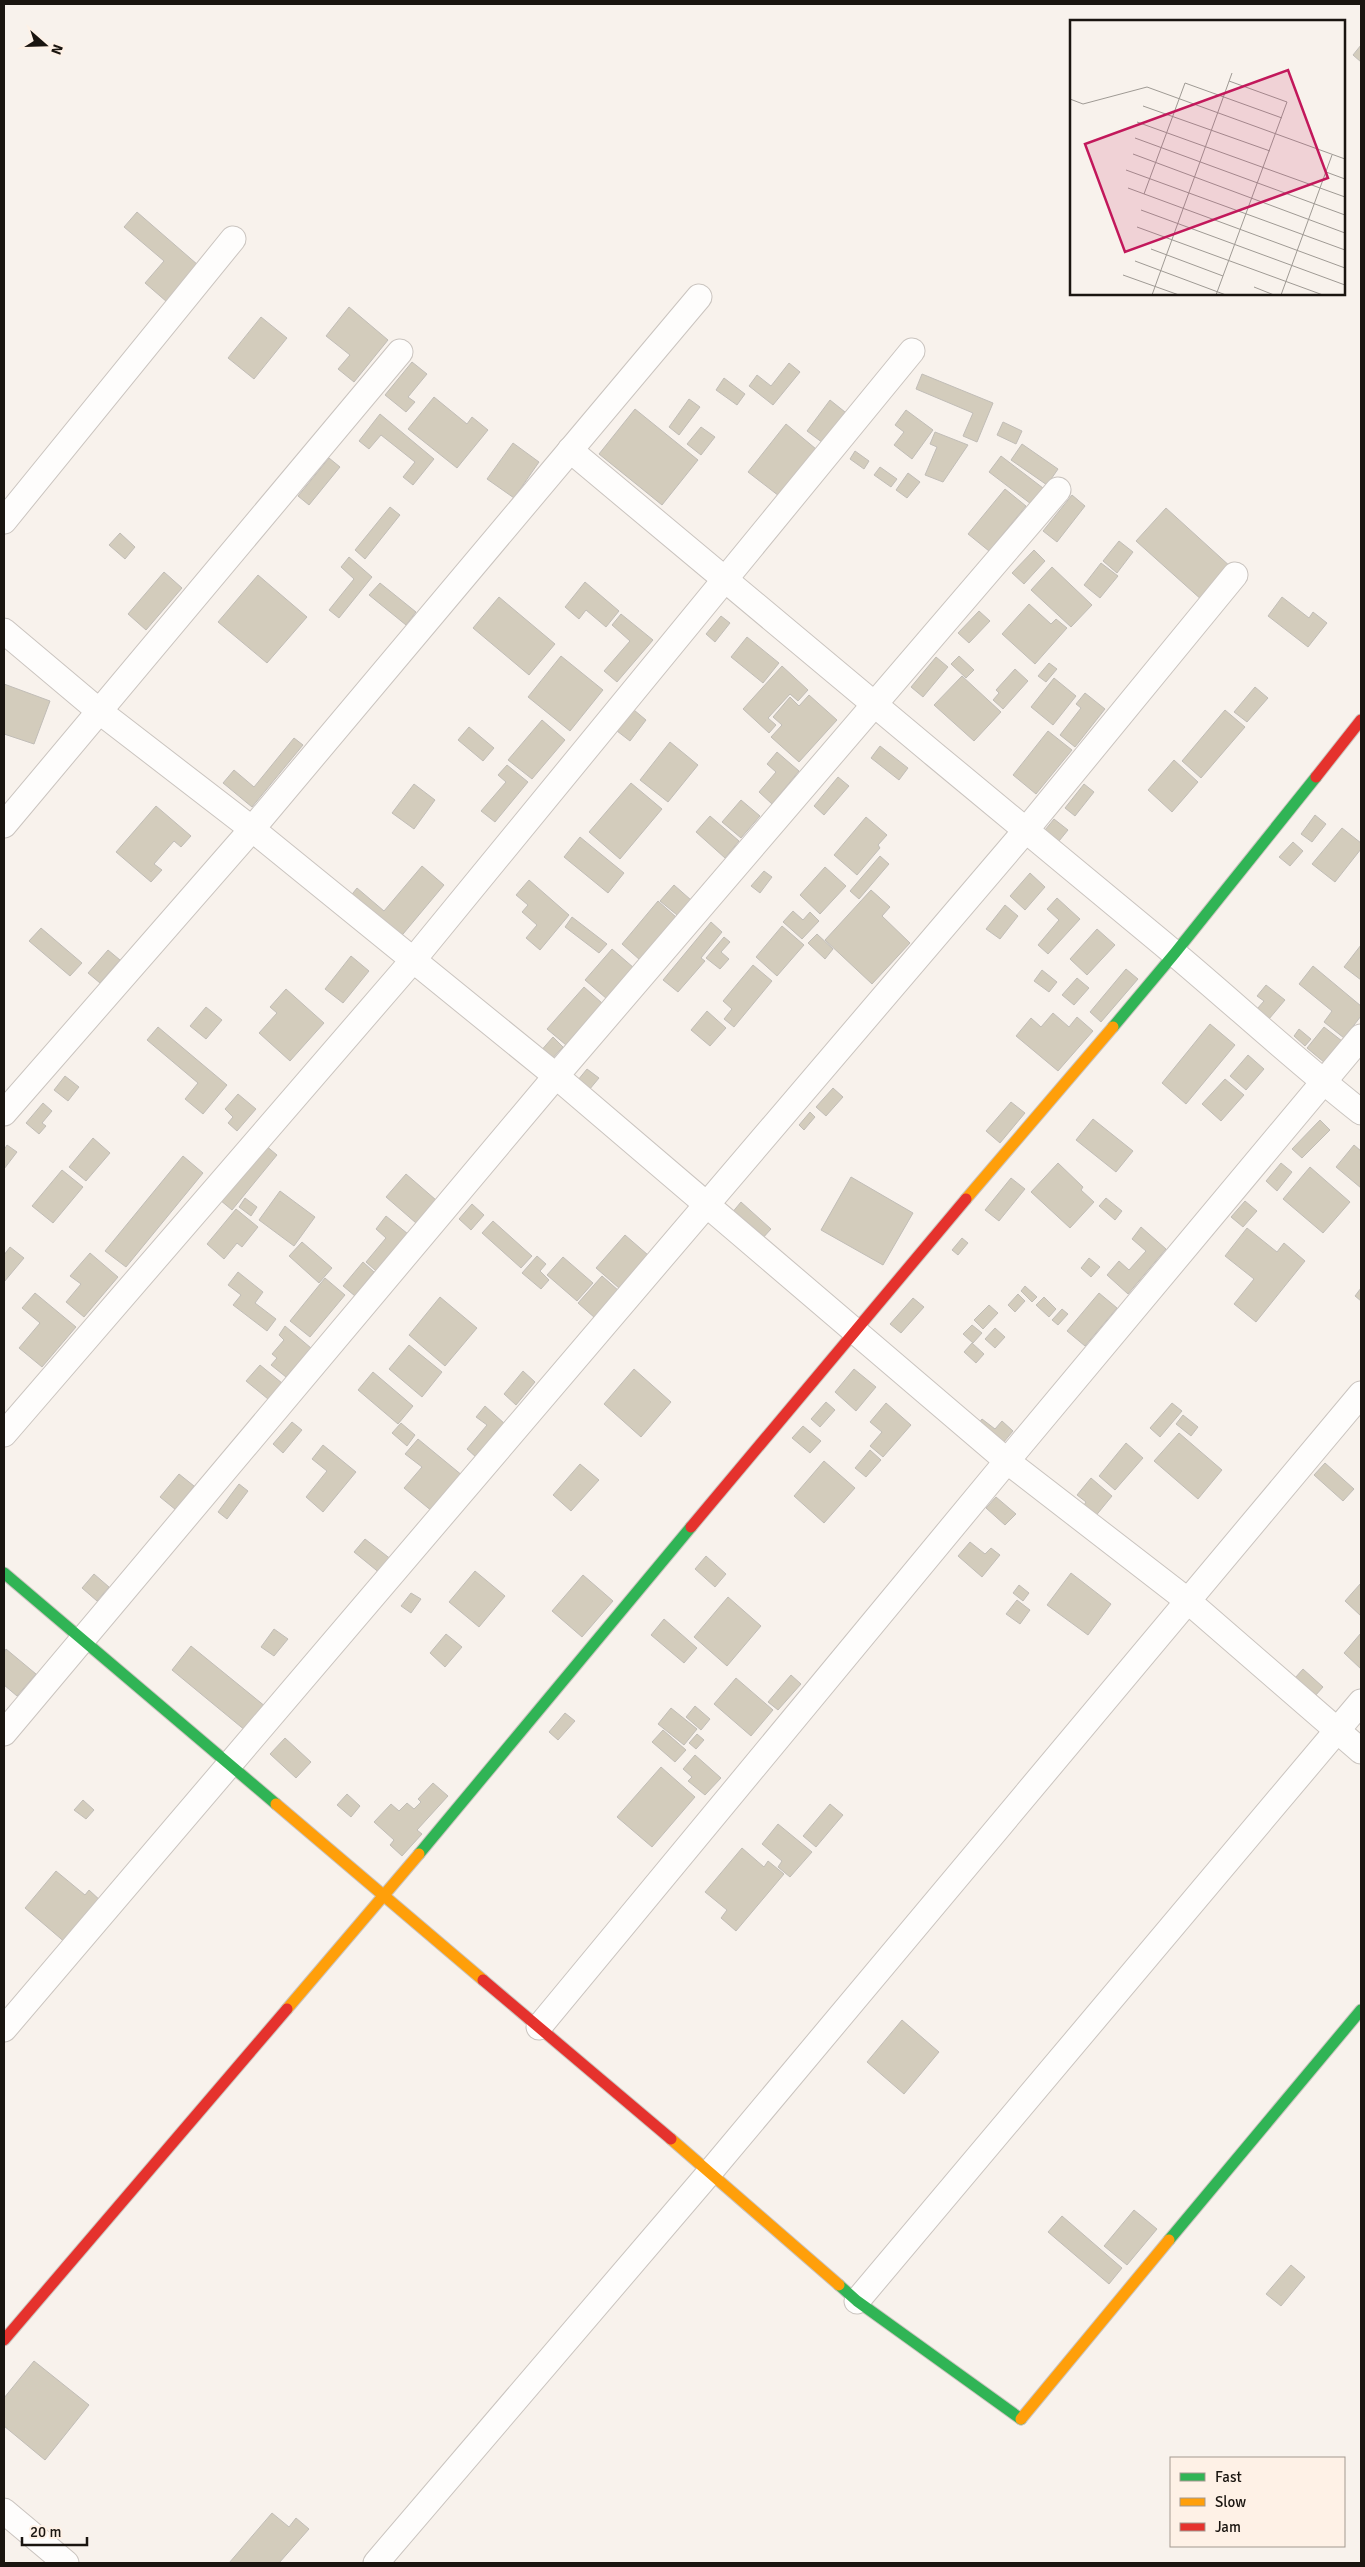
<svg xmlns="http://www.w3.org/2000/svg" width="1365" height="2567" viewBox="0 0 1365 2567" font-family="Signika,sans-serif">
  <style>
    .building { fill: #d3ccbc; stroke: #c1bdb7 }
    .lines { fill: none; stroke-linecap: round; stroke-linejoin: round }
    .street-casing { stroke: #cac4bf; stroke-width: 27 }
    .fast-casing { stroke: #cac4bf; stroke-width: 13 }
    .slow-casing { stroke: #cac4bf; stroke-width: 13 }
    .jam-casing { stroke: #cac4bf; stroke-width: 13 }
    .street { stroke: #fefdfc; stroke-width: 25 }
    .fast { stroke: #30b455; stroke-width: 11 }
    .slow { stroke: #ff9f0a; stroke-width: 11 }
    .jam { stroke: #e5322d; stroke-width: 11 }
    .inset-road { fill: none; stroke: #9f9a94; stroke-width: 1 }
    .view { fill: #c2185b; fill-opacity: 0.15; stroke: #c2185b; stroke-width: 2.5 }
    .inset-edge { fill: none; stroke: #1a1510; stroke-width: 2.5 }
  </style>
  <rect width="100%" height="100%" fill="#f8f2ec"/>
  <g class="building">
    <polygon points="1361,45 1361,62 1353,55"/>
    <polygon points="137,212 198,265 167,302 145,283 164,261 124,227"/>
    <polygon points="349,307 388,340 354,382 338,369 350,355 326,336"/>
    <polygon points="261,317 287,338 254,379 228,358"/>
    <polygon points="412,362 427,374 408,397 415,402 406,412 385,395"/>
    <polygon points="789,363 800,372 773,405 749,386 757,375 771,386"/>
    <polygon points="922,374 993,403 977,442 963,436 973,413 916,389"/>
    <polygon points="724,378 745,394 737,405 716,390"/>
    <polygon points="434,397 467,424 472,417 488,430 457,468 408,429"/>
    <polygon points="689,399 700,407 679,435 669,427"/>
    <polygon points="830,400 845,412 823,443 807,431"/>
    <polygon points="635,409 698,460 662,505 599,454"/>
    <polygon points="906,410 933,430 912,459 894,445 904,432 895,425"/>
    <polygon points="380,414 434,459 413,485 403,477 415,462 381,435 369,449 359,441"/>
    <polygon points="1003,422 1022,431 1016,444 997,435"/>
    <polygon points="786,424 816,449 779,496 748,472"/>
    <polygon points="701,427 715,437 701,455 687,444"/>
    <polygon points="935,432 968,445 943,482 925,475 937,447 930,444"/>
    <polygon points="513,443 539,462 514,498 487,479"/>
    <polygon points="1022,444 1058,469 1047,485 1011,460"/>
    <polygon points="855,451 869,461 864,469 850,459"/>
    <polygon points="1001,456 1043,488 1031,504 989,472"/>
    <polygon points="329,458 340,467 309,505 298,496"/>
    <polygon points="880,467 897,479 891,487 874,475"/>
    <polygon points="908,473 920,482 907,498 896,490"/>
    <polygon points="1005,489 1026,506 989,551 968,534"/>
    <polygon points="1072,495 1085,506 1057,542 1043,531"/>
    <polygon points="390,507 400,515 365,559 355,550"/>
    <polygon points="1166,508 1232,568 1203,601 1136,541"/>
    <polygon points="120,533 135,547 125,559 109,545"/>
    <polygon points="1119,541 1133,552 1117,573 1103,561"/>
    <polygon points="1034,550 1045,561 1024,584 1012,573"/>
    <polygon points="349,557 372,577 339,618 329,610 354,579 341,567"/>
    <polygon points="1101,563 1118,576 1100,598 1084,585"/>
    <polygon points="1052,567 1092,605 1071,627 1031,590"/>
    <polygon points="164,572 182,588 146,630 128,614"/>
    <polygon points="258,575 307,617 267,663 218,622"/>
    <polygon points="585,582 619,611 606,627 586,610 579,619 565,607"/>
    <polygon points="380,583 416,612 406,625 369,595"/>
    <polygon points="499,597 555,644 529,675 473,628"/>
    <polygon points="1282,597 1309,618 1313,612 1327,623 1308,647 1268,616"/>
    <polygon points="1029,604 1051,624 1056,619 1067,628 1035,664 1002,634"/>
    <polygon points="979,611 990,621 969,643 958,633"/>
    <polygon points="621,614 653,640 617,682 604,671 630,641 612,625"/>
    <polygon points="721,616 730,623 715,642 706,634"/>
    <polygon points="747,637 779,663 763,683 731,657"/>
    <polygon points="561,656 603,690 570,731 528,697"/>
    <polygon points="959,656 974,670 966,678 951,664"/>
    <polygon points="936,657 948,667 923,697 911,687"/>
    <polygon points="1049,663 1057,669 1046,682 1038,676"/>
    <polygon points="782,666 808,690 798,701 790,694 768,718 776,725 769,733 743,709"/>
    <polygon points="1015,669 1028,681 1003,709 993,700 999,693 996,690"/>
    <polygon points="962,676 1001,712 974,741 934,705"/>
    <polygon points="1054,678 1076,696 1053,725 1031,707"/>
    <polygon points="4,684 50,701 34,744 4,734"/>
    <polygon points="1255,687 1268,698 1247,722 1234,712"/>
    <polygon points="1085,693 1105,709 1075,747 1060,735 1081,708 1076,704"/>
    <polygon points="809,695 837,720 799,762 771,737 782,725 773,717 790,697 799,706"/>
    <polygon points="634,710 646,720 630,741 617,731"/>
    <polygon points="1225,710 1245,727 1201,778 1182,761"/>
    <polygon points="542,720 565,740 532,779 508,760"/>
    <polygon points="469,727 494,748 483,761 458,740"/>
    <polygon points="1048,731 1072,750 1036,794 1013,775"/>
    <polygon points="294,738 303,745 252,807 223,783 234,770 254,787"/>
    <polygon points="670,742 698,765 668,802 640,780"/>
    <polygon points="880,746 908,768 899,780 871,758"/>
    <polygon points="777,752 799,771 772,804 759,792 776,772 767,764"/>
    <polygon points="1174,760 1198,782 1172,812 1148,790"/>
    <polygon points="507,765 528,782 495,822 481,811 506,782 498,775"/>
    <polygon points="838,777 849,786 824,815 814,806"/>
    <polygon points="631,783 662,809 620,859 589,832"/>
    <polygon points="414,784 435,800 414,829 392,813"/>
    <polygon points="1084,784 1094,792 1075,816 1065,808"/>
    <polygon points="741,800 760,816 741,838 722,822"/>
    <polygon points="156,806 191,836 181,847 174,841 154,864 162,870 151,882 116,852"/>
    <polygon points="1315,815 1326,824 1312,842 1301,834"/>
    <polygon points="710,816 739,841 725,858 696,832"/>
    <polygon points="866,817 887,835 878,845 880,848 857,875 834,855"/>
    <polygon points="1054,819 1068,830 1059,841 1045,830"/>
    <polygon points="1342,828 1361,843 1361,849 1335,882 1312,864"/>
    <polygon points="580,837 624,873 608,893 564,857"/>
    <polygon points="1293,842 1303,851 1290,866 1279,857"/>
    <polygon points="880,856 889,864 859,899 850,891"/>
    <polygon points="422,866 444,885 398,940 349,898 357,888 384,911"/>
    <polygon points="825,867 846,886 820,914 800,895"/>
    <polygon points="764,871 772,877 760,893 751,886"/>
    <polygon points="1030,873 1045,887 1025,910 1010,896"/>
    <polygon points="529,880 569,915 540,950 526,938 537,925 522,912 528,905 516,895"/>
    <polygon points="674,885 691,900 677,915 660,901"/>
    <polygon points="871,890 890,907 882,916 910,943 872,984 825,940"/>
    <polygon points="1057,898 1080,919 1048,954 1038,945 1059,920 1047,909"/>
    <polygon points="658,901 676,917 640,960 622,944"/>
    <polygon points="1005,905 1018,916 1000,939 986,929"/>
    <polygon points="793,911 803,920 810,912 819,921 802,939 783,922"/>
    <polygon points="572,917 607,944 599,953 565,927"/>
    <polygon points="711,922 722,932 701,958 705,961 678,992 663,980"/>
    <polygon points="782,926 804,945 777,976 756,957"/>
    <polygon points="41,928 82,963 70,976 29,941"/>
    <polygon points="1097,929 1115,945 1087,975 1070,959"/>
    <polygon points="817,934 833,949 825,959 808,943"/>
    <polygon points="724,937 730,942 721,952 729,959 720,969 706,958"/>
    <polygon points="1361,945 1361,980 1344,967"/>
    <polygon points="612,949 634,968 607,999 585,980"/>
    <polygon points="108,950 120,960 100,983 88,973"/>
    <polygon points="351,956 369,971 343,1003 325,989"/>
    <polygon points="753,965 772,981 734,1027 724,1019 732,1009 723,1001"/>
    <polygon points="1313,966 1361,1006 1361,1016 1344,1038 1324,1022 1332,1011 1299,984"/>
    <polygon points="1126,969 1138,979 1101,1022 1090,1012"/>
    <polygon points="1042,970 1057,982 1049,992 1034,981"/>
    <polygon points="1077,978 1089,988 1074,1005 1062,995"/>
    <polygon points="1266,985 1285,1000 1269,1019 1257,1009 1264,1001 1257,996"/>
    <polygon points="584,987 602,1003 566,1045 547,1029"/>
    <polygon points="286,989 324,1023 290,1061 259,1033 277,1013 270,1007"/>
    <polygon points="206,1007 222,1020 206,1039 190,1026"/>
    <polygon points="707,1011 726,1028 710,1046 691,1030"/>
    <polygon points="1053,1013 1069,1027 1077,1017 1093,1031 1058,1071 1016,1036 1031,1018 1041,1027"/>
    <polygon points="1210,1024 1235,1045 1186,1104 1162,1083"/>
    <polygon points="158,1027 227,1085 203,1114 185,1099 198,1083 147,1040"/>
    <polygon points="1324,1027 1342,1041 1325,1063 1307,1048"/>
    <polygon points="1299,1029 1311,1039 1305,1046 1294,1036"/>
    <polygon points="553,1037 563,1047 549,1062 539,1053"/>
    <polygon points="1248,1055 1264,1069 1246,1090 1230,1076"/>
    <polygon points="587,1069 599,1078 584,1096 573,1086"/>
    <polygon points="65,1076 79,1087 68,1101 54,1090"/>
    <polygon points="1225,1079 1244,1095 1221,1121 1202,1104"/>
    <polygon points="833,1088 843,1097 826,1116 816,1107"/>
    <polygon points="238,1094 256,1109 237,1131 228,1123 233,1117 225,1109"/>
    <polygon points="1011,1102 1025,1113 1000,1143 986,1131"/>
    <polygon points="43,1103 52,1111 42,1123 46,1126 39,1134 26,1123"/>
    <polygon points="810,1112 815,1117 804,1130 799,1125"/>
    <polygon points="1093,1119 1133,1151 1116,1172 1076,1140"/>
    <polygon points="1320,1120 1330,1130 1302,1158 1292,1149"/>
    <polygon points="93,1138 110,1153 86,1181 69,1167"/>
    <polygon points="7,1145 17,1152 4,1169 4,1150"/>
    <polygon points="265,1145 277,1155 232,1210 220,1200"/>
    <polygon points="1354,1145 1361,1151 1361,1188 1336,1167"/>
    <polygon points="183,1156 203,1173 126,1267 105,1251"/>
    <polygon points="1058,1163 1083,1187 1081,1190 1094,1202 1070,1228 1031,1192"/>
    <polygon points="1281,1163 1292,1172 1277,1191 1266,1181"/>
    <polygon points="1310,1167 1350,1202 1323,1233 1283,1199"/>
    <polygon points="62,1170 83,1187 53,1223 32,1206"/>
    <polygon points="406,1174 436,1200 416,1223 386,1197"/>
    <polygon points="851,1177 913,1213 883,1265 821,1230"/>
    <polygon points="1011,1178 1025,1189 999,1221 985,1210"/>
    <polygon points="280,1191 315,1217 294,1246 259,1220"/>
    <polygon points="245,1198 257,1207 251,1216 239,1207"/>
    <polygon points="1106,1198 1122,1211 1115,1220 1099,1206"/>
    <polygon points="1245,1201 1257,1211 1243,1227 1231,1217"/>
    <polygon points="741,1202 771,1229 761,1240 731,1214"/>
    <polygon points="472,1204 484,1215 471,1230 459,1219"/>
    <polygon points="236,1209 258,1227 242,1247 237,1243 224,1259 207,1244"/>
    <polygon points="386,1216 408,1234 376,1271 366,1262 386,1238 376,1229"/>
    <polygon points="493,1221 532,1256 521,1268 482,1233"/>
    <polygon points="1141,1227 1166,1249 1128,1294 1107,1275 1119,1261 1129,1270 1146,1251 1132,1239"/>
    <polygon points="1247,1228 1277,1252 1284,1243 1305,1261 1256,1322 1234,1304 1254,1279 1225,1256"/>
    <polygon points="625,1235 648,1255 619,1288 596,1268"/>
    <polygon points="962,1238 968,1243 958,1255 952,1250"/>
    <polygon points="302,1242 332,1268 319,1283 289,1256"/>
    <polygon points="10,1247 24,1258 4,1282 4,1255"/>
    <polygon points="90,1253 118,1277 84,1317 66,1302 81,1284 70,1276"/>
    <polygon points="537,1256 546,1264 540,1271 549,1280 541,1289 522,1273"/>
    <polygon points="563,1257 593,1283 577,1301 547,1275"/>
    <polygon points="1089,1258 1100,1267 1091,1277 1081,1268"/>
    <polygon points="363,1262 374,1272 355,1296 343,1286"/>
    <polygon points="238,1272 263,1292 255,1303 276,1319 267,1331 233,1305 241,1295 228,1285"/>
    <polygon points="602,1276 619,1291 595,1318 578,1303"/>
    <polygon points="325,1278 345,1295 310,1337 290,1321"/>
    <polygon points="1025,1286 1037,1297 1032,1302 1021,1291"/>
    <polygon points="1361,1288 1361,1301 1355,1296"/>
    <polygon points="35,1293 76,1327 42,1367 19,1348 40,1323 22,1308"/>
    <polygon points="1099,1293 1117,1308 1085,1346 1067,1331"/>
    <polygon points="1018,1294 1025,1301 1015,1312 1008,1305"/>
    <polygon points="440,1297 477,1328 445,1366 409,1335"/>
    <polygon points="1044,1297 1056,1309 1049,1317 1036,1305"/>
    <polygon points="913,1298 924,1307 901,1333 890,1324"/>
    <polygon points="989,1305 998,1313 983,1329 974,1320"/>
    <polygon points="1062,1309 1068,1314 1058,1325 1052,1320"/>
    <polygon points="972,1325 982,1333 973,1343 963,1334"/>
    <polygon points="285,1326 311,1348 286,1377 271,1365 277,1358 272,1354 284,1340 279,1335"/>
    <polygon points="995,1328 1005,1337 995,1348 985,1339"/>
    <polygon points="972,1343 984,1354 976,1363 964,1352"/>
    <polygon points="409,1345 442,1372 422,1397 389,1369"/>
    <polygon points="260,1365 282,1383 268,1399 246,1381"/>
    <polygon points="634,1369 671,1402 641,1437 604,1404"/>
    <polygon points="854,1369 876,1387 856,1411 835,1392"/>
    <polygon points="523,1371 535,1382 516,1405 504,1394"/>
    <polygon points="373,1372 413,1406 398,1424 358,1390"/>
    <polygon points="826,1402 835,1410 820,1427 811,1419"/>
    <polygon points="886,1403 911,1425 883,1457 870,1446 882,1432 870,1422"/>
    <polygon points="1172,1403 1182,1411 1160,1437 1150,1428"/>
    <polygon points="485,1406 505,1424 477,1458 467,1449 487,1425 476,1417"/>
    <polygon points="1183,1415 1198,1427 1191,1436 1176,1424"/>
    <polygon points="982,1419 995,1429 1002,1421 1013,1431 998,1449 974,1429"/>
    <polygon points="292,1422 302,1430 283,1453 273,1444"/>
    <polygon points="401,1423 415,1435 407,1446 392,1433"/>
    <polygon points="803,1426 821,1441 810,1453 792,1438"/>
    <polygon points="1179,1433 1222,1470 1198,1499 1154,1461"/>
    <polygon points="418,1439 463,1476 433,1512 404,1488 422,1467 405,1454"/>
    <polygon points="1126,1443 1143,1458 1115,1490 1099,1476"/>
    <polygon points="323,1445 356,1472 323,1512 306,1497 327,1471 312,1459"/>
    <polygon points="870,1450 881,1460 866,1477 855,1468"/>
    <polygon points="824,1461 855,1488 824,1523 794,1496"/>
    <polygon points="1325,1463 1354,1489 1343,1501 1314,1475"/>
    <polygon points="580,1464 599,1480 571,1511 553,1495"/>
    <polygon points="179,1474 194,1486 176,1510 160,1497"/>
    <polygon points="1091,1478 1112,1496 1094,1518 1082,1508 1086,1502 1077,1495"/>
    <polygon points="239,1484 248,1491 227,1519 218,1512"/>
    <polygon points="996,1497 1016,1514 1005,1525 986,1508"/>
    <polygon points="365,1539 392,1560 381,1574 354,1552"/>
    <polygon points="970,1542 985,1554 991,1548 1000,1555 982,1577 958,1556"/>
    <polygon points="706,1556 726,1574 715,1587 695,1569"/>
    <polygon points="475,1571 505,1596 479,1627 449,1602"/>
    <polygon points="1071,1573 1111,1604 1088,1635 1047,1605"/>
    <polygon points="94,1574 109,1587 97,1601 82,1588"/>
    <polygon points="583,1575 613,1601 582,1637 552,1611"/>
    <polygon points="1361,1583 1361,1616 1345,1601"/>
    <polygon points="1019,1585 1029,1593 1023,1601 1013,1593"/>
    <polygon points="411,1593 421,1599 411,1613 401,1606"/>
    <polygon points="728,1597 761,1626 727,1666 694,1637"/>
    <polygon points="1017,1600 1030,1610 1020,1624 1006,1614"/>
    <polygon points="664,1619 697,1648 684,1663 651,1635"/>
    <polygon points="274,1629 288,1639 274,1656 261,1647"/>
    <polygon points="1361,1633 1361,1669 1344,1653"/>
    <polygon points="446,1634 462,1647 445,1667 430,1653"/>
    <polygon points="191,1646 266,1707 246,1731 172,1670"/>
    <polygon points="6,1649 36,1674 17,1696 4,1685 4,1653"/>
    <polygon points="1303,1669 1323,1687 1315,1696 1295,1678"/>
    <polygon points="791,1675 801,1684 778,1710 768,1702"/>
    <polygon points="736,1678 773,1710 751,1736 714,1704"/>
    <polygon points="695,1706 710,1719 701,1730 686,1717"/>
    <polygon points="671,1708 697,1729 684,1745 658,1724"/>
    <polygon points="565,1713 575,1721 558,1740 549,1732"/>
    <polygon points="663,1730 686,1750 675,1762 652,1742"/>
    <polygon points="697,1734 704,1740 696,1749 689,1743"/>
    <polygon points="285,1738 311,1762 296,1778 270,1754"/>
    <polygon points="695,1755 721,1778 705,1795 688,1781 692,1777 683,1769"/>
    <polygon points="661,1767 695,1797 652,1847 617,1817"/>
    <polygon points="433,1783 448,1796 417,1830 422,1834 402,1856 390,1845 394,1840 374,1822 391,1804 399,1811 407,1803 414,1809 421,1802 418,1799"/>
    <polygon points="347,1794 360,1806 351,1817 337,1805"/>
    <polygon points="83,1800 94,1810 86,1819 74,1810"/>
    <polygon points="830,1804 843,1815 816,1847 803,1836"/>
    <polygon points="778,1824 812,1852 790,1877 778,1867 782,1861 762,1844"/>
    <polygon points="742,1848 764,1867 768,1861 784,1874 736,1931 721,1918 727,1910 705,1892"/>
    <polygon points="56,1871 85,1895 89,1890 102,1902 67,1944 25,1908"/>
    <polygon points="902,2020 939,2052 904,2094 867,2062"/>
    <polygon points="1134,2210 1157,2229 1127,2265 1104,2246"/>
    <polygon points="1062,2216 1122,2268 1109,2284 1048,2232"/>
    <polygon points="1291,2265 1305,2277 1281,2306 1266,2294"/>
    <polygon points="34,2361 89,2405 45,2460 4,2426 4,2398"/>
    <polygon points="272,2513 289,2527 296,2518 309,2529 279,2563 229,2563"/>
  </g>
  <g class="lines">
    <defs>
      <g id="street">
        <path d="M570,450C765,614 960,776 1156,938C1225,995 1291,1057 1361,1112"/>
        <polyline points="4,521 233,239"/>
        <polyline points="4,631 99,711 252,829 556,1076 1007,1461 1188,1601 1361,1751"/>
        <polyline points="4,825 400,352"/>
        <polyline points="4,1113 252,829 699,297"/>
        <polyline points="4,1434 414,959 912,351"/>
        <polyline points="4,1733 556,1076 1058,490"/>
        <polyline points="539,2027 1007,1461 1361,1037"/>
        <polyline points="4,2029 1026,830 1235,575"/>
        <polyline points="857,2301 1361,1702"/>
        <polyline points="4,2511 66,2563"/>
        <polyline points="376,2563 710,2172 1361,1394"/>
      </g>
      <g id="fast">
        <polyline points="1113,1027 1175,953 1316,777"/>
        <polyline points="4,1573 276,1804"/>
        <polyline points="419,1854 691,1527"/>
        <polyline points="1169,2240 1361,2010"/>
        <polyline points="839,2285 857,2301 1021,2419"/>
      </g>
      <g id="slow">
        <polyline points="966,1199 1113,1027"/>
        <polyline points="276,1804 483,1980"/>
        <polyline points="287,2009 419,1854"/>
        <polyline points="671,2139 839,2285"/>
        <polyline points="1021,2419 1169,2240"/>
      </g>
      <g id="jam">
        <polyline points="1316,777 1361,720"/>
        <polyline points="691,1527 966,1199"/>
        <polyline points="483,1980 671,2139"/>
        <polyline points="4,2340 287,2009"/>
      </g>
    </defs>
    <use href="#street" class="street-casing"/>
    <use href="#fast" class="fast-casing"/>
    <use href="#slow" class="slow-casing"/>
    <use href="#jam" class="jam-casing"/>
    <use href="#street" class="street"/>
    <use href="#fast" class="fast"/>
    <use href="#slow" class="slow"/>
    <use href="#jam" class="jam"/>
  </g>
  <g transform="translate(1070 20)">
    <rect width="275" height="275" fill="#f8f2ec"/>
    <path class="inset-road" d="M0,79L13,84L77,67L275,139M73,86L200,131M67,102L275,177M65,118L275,195M63,134L275,213M56,150L275,230M256,152L275,159M58,168L275,248M74,174L115,63L212,98M71,190L275,265M67,207L253,275M81,229L153,256M65,241L156,275M53,255L109,275M184,267L204,275M82,275L162,53M146,275L217,82L159,61M211,275L262,135"/>
    <path class="view" d="M218,50L258,158L55,232L15,124Z"/>
    <rect width="275" height="275" class="inset-edge"/>
  </g>
  <rect width="1365" height="2567" fill="none" stroke="#1a1510" stroke-width="10"/>
  <rect x="1170" y="2457" width="175" height="90" fill="#fef1e6" stroke="#a39990"/>
  <rect x="1180" y="2473" width="25" height="8" fill="#30b455" stroke="#a39990"/>
  <text x="1215" y="2482" font-size="15" fill="#1a1510">Fast</text>
  <rect x="1180" y="2498" width="25" height="8" fill="#ff9f0a" stroke="#a39990"/>
  <text x="1215" y="2507" font-size="15" fill="#1a1510">Slow</text>
  <rect x="1180" y="2523" width="25" height="8" fill="#e5322d" stroke="#a39990"/>
  <text x="1215" y="2532" font-size="15" fill="#1a1510">Jam</text>
  <g transform="translate(45 45) rotate(110)" stroke="#fef1e6" stroke-width="4" paint-order="stroke">
  <path d="M0-4L9 19L0 12L-9 19Z" fill="#1a1510"/>
  <text y="-8" font-size="14" font-weight="bold" text-anchor="middle" fill="#1a1510">N</text>
  </g>
  <path d="M22 2537v8h65v-8" fill="none" stroke="#1a1510" stroke-width="2.5"/>
  <text x="30" y="2537" font-size="15" fill="#1a1510" stroke="#fef1e6" stroke-width="4" paint-order="stroke">20 m</text>
</svg>
